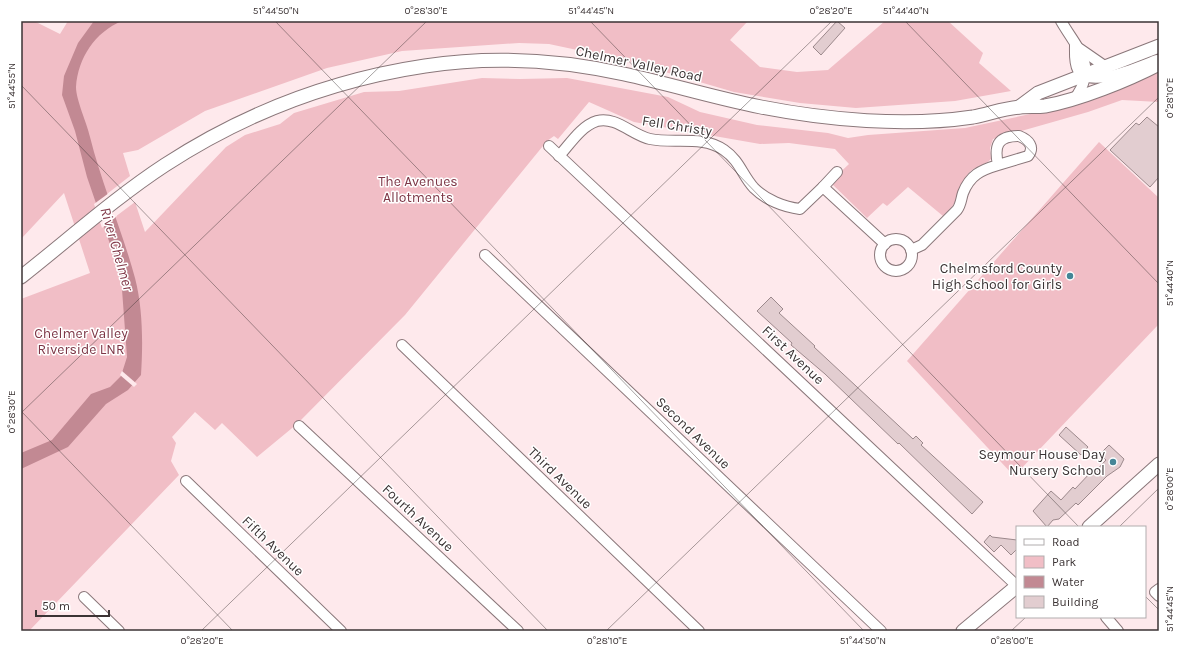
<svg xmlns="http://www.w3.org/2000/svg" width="1180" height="652" viewBox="0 0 1180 652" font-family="Karla,sans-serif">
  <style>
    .green { fill: #f1bec6 }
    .water { fill: #c28993 }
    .pier { fill: #fee9ec }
    .building { fill: #e2cdd0; stroke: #9c898c }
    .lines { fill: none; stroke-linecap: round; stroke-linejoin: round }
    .minor-casing { stroke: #8a777a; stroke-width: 12 }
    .major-casing { stroke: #8a777a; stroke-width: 15 }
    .minor { stroke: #fff; stroke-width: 10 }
    .major { stroke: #fff; stroke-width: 13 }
    .ticks { fill: none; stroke: #3b3334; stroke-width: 1; stroke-opacity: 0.45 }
    .poi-dot { fill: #448697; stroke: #fff; stroke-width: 1.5 }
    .labels { text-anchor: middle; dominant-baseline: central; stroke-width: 3; stroke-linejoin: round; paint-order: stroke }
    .street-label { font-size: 14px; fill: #3b3334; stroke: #fff }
    .park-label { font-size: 14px; fill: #7d3646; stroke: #fff }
    .poi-label { font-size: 14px; fill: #3b3334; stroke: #fff; text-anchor: end }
    .water-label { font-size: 15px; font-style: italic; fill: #833b4b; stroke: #fff }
    .neatline { fill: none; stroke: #3b3334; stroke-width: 1.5 }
    .ticks-label { font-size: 10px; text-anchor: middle; fill: #3b3334 }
  </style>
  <rect width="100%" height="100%" fill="#fee9ec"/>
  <g class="green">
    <path d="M21,21H34L60,34L68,21H748L730,40L760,67L797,72L828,70L885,21H948L983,53L979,63L1011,91L955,101L856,108L800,103L734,92L624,60L549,44L519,43L402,51L327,68L205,111L138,150L123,153L130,176L107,194L115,217L135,202L145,232L226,147L245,135L280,124L294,113L364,92L399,91L482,78L520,79L567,78L668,97L700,112L757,125L828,133L848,138L868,135L965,128L1035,113L1124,86L1159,72V102L1122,100L1088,112L993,139L990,148L991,159C985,166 975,165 968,174C961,183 960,192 955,202C953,207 947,212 943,216L908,187L887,206L883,203L867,218L830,182L849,164L835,149L789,143L760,144L634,122L589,102L558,139L554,136L547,141L405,315L297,424L257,457L222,423L215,430L195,412L172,437L176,443L171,461L179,475L29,631H21V299L90,273L64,193L21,239Z"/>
    <polygon points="1099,142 1159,198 1159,324 1014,476 907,361"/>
  </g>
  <path class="water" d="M94,21H122C95,32 78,58 76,87C76,100 87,123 90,137C102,185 122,230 135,278C143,309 143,344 141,375L128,390L106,404L68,447L21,469V453L52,440L91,394L110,387L121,376L127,357L121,276L87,177L75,131L62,95L64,76L78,43Z"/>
  <g class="pier">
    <polygon points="109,193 117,216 102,228 94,204"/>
    <polygon points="122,371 137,384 134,387 120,375"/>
  </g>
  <g class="building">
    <polygon points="837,21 845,28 821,55 813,47"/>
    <polygon points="1147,117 1159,127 1159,177 1150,187 1110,150 1136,123 1139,125"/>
    <polygon points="771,297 783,309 779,313 815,346 814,347 913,439 916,436 923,443 921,445 983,502 972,514 899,443 898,444 825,374 791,345 792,343 757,311"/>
    <polygon points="1066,427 1088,447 1081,455 1059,435"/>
    <polygon points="1109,445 1124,459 1120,467 1107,476 1078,505 1076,503 1059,519 1053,520 1047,527 1033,511 1051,491 1061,500 1073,487 1075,489 1091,472 1093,474 1106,460 1100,454"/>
    <polygon points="990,535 992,537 1017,540 1017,549 1011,555 1001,545 994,552 984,542"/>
  </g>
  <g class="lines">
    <defs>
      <g id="minor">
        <path d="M1061,21C1077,49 1098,65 1076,97"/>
        <path d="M1075,45C1075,53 1074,63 1078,70C1090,90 1140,66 1157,60"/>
        <polyline points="1080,49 1106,67"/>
        <polyline points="549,146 1017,586"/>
        <path d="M559,156C570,144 581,126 597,121C616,116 632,135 650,139C674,144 702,135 724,150C740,161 742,175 754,188C766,200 784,207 800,209L823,187L885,244"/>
        <polyline points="823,187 837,172"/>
        <circle cx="896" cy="255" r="16"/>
        <path d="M911,250L922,245L957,210C961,205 961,199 963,193C970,175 981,170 998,165C994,146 997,136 1019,136C1029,140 1035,147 1028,156L998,165"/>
        <polyline points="485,255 881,631"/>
        <polyline points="402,345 699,631"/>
        <polyline points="299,426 518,631"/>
        <polyline points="186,481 341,631"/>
        <polyline points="1159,589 1155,592 1159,596"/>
        <polyline points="84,597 119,631"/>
        <polyline points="1106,617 1118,631"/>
      </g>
      <g id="major">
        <polyline points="1019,107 1038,93 1159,46"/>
        <path d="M21,277C68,240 116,197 165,165C245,113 331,80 425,66C490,56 560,60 624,74C670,84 715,98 761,107C827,120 906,127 973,117C989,114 1004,108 1020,107C1028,106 1037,107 1045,106C1079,100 1128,80 1159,64"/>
        <polyline points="1089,527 1159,464"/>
        <polyline points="963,631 1017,586"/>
      </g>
    </defs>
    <use href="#minor" class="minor-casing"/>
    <use href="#major" class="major-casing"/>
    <use href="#minor" class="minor"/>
    <use href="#major" class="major"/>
  </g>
  <path class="ticks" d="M275,21L864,631M590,21L1079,527M905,21L1159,284M21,85L548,631M21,411L233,631M21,413L427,21M1119,527L1159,488M1145,596L1159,610M201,631L832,21M606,631L1159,97M1011,631L1026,617"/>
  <g class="poi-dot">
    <circle cx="1070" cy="276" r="4"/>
    <circle cx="1113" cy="462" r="4"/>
  </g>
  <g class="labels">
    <g class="street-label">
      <text transform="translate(639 64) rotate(12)">Chelmer Valley Road</text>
      <text transform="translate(677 126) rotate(9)">Fell Christy</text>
      <text transform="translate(793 355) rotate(43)">First Avenue</text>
      <text transform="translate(693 433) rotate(44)">Second Avenue</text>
      <text transform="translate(560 478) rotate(44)">Third Avenue</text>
      <text transform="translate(418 518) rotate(43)">Fourth Avenue</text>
      <text transform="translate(273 546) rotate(44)">Fifth Avenue</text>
    </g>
    <g class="park-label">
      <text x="418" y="181">The Avenues<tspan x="418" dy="16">Allotments</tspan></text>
      <text x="81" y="333">Chelmer Valley<tspan x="81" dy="16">Riverside LNR</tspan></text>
    </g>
    <g class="poi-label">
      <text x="1062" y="268">Chelmsford County<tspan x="1062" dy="16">High School for Girls</tspan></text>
      <text x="1105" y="454">Seymour House Day<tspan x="1105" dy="16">Nursery School</tspan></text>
    </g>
    <g class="water-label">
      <text transform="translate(117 249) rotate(74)">River Chelmer</text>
    </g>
  </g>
  <rect width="1180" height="652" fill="none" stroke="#ffffff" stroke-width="44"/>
  <rect x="1016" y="526" width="130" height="92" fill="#ffffff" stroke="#b1adae"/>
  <rect x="1024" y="539" width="20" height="6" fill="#ffffff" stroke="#b1adae"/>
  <text x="1052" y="546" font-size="12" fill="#3b3334">Road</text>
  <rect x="1024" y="556" width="20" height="12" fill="#f1bec6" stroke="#b1adae"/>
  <text x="1052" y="566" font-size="12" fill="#3b3334">Park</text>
  <rect x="1024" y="576" width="20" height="12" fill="#c28993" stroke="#b1adae"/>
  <text x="1052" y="586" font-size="12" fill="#3b3334">Water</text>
  <rect x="1024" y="596" width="20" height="12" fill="#e2cdd0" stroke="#b1adae"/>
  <text x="1052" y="606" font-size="12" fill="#3b3334">Building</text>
  <path d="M36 610v6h73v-6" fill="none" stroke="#3b3334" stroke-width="2"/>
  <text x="42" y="610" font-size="12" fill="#3b3334" stroke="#ffffff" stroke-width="3" paint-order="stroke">50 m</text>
  <rect x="22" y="22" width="1136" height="608" class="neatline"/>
  <g class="ticks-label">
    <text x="276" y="14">51°44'50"N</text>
    <text x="426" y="14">0°28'30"E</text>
    <text x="591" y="14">51°44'45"N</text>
    <text x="831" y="14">0°28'20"E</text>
    <text x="906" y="14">51°44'40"N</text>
    <text transform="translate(11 86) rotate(-90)" y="4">51°44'55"N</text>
    <text transform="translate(1169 98) rotate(-90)" y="4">0°28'10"E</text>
    <text transform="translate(1169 283) rotate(-90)" y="4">51°44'40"N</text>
    <text transform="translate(11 412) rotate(-90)" y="4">0°28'30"E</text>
    <text transform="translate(1169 489) rotate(-90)" y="4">0°28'00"E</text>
    <text transform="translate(1169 609) rotate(-90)" y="4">51°44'45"N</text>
    <text x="202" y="644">0°28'20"E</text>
    <text x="607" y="644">0°28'10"E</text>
    <text x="863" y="644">51°44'50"N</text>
    <text x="1012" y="644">0°28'00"E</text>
  </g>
</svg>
